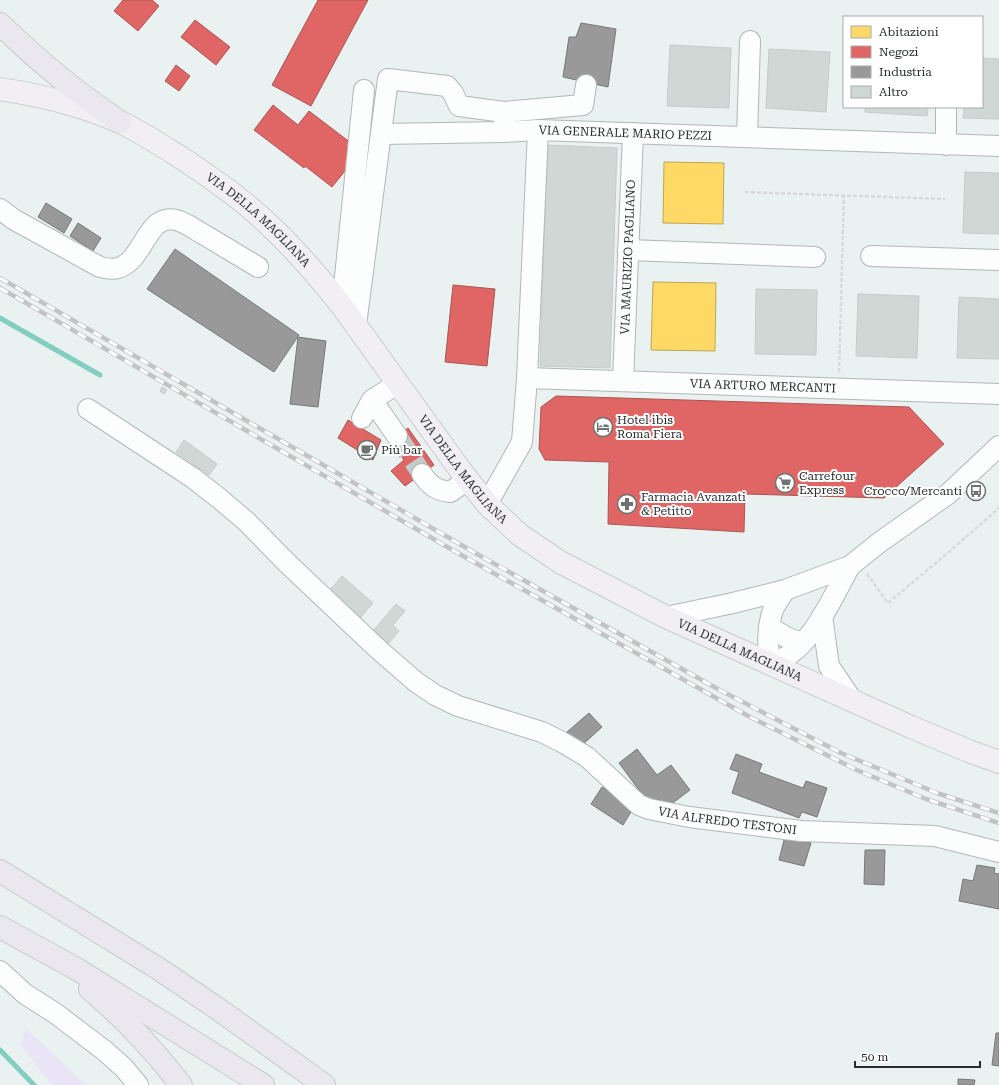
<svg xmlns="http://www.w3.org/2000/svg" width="999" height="1085" viewBox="0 0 999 1085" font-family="'Roboto Serif',serif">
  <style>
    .green { fill: #e9e4f6 }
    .homes { fill: #ffd966; stroke: #bea655 }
    .shops { fill: #e06666; stroke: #a95555 }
    .industry { fill: #999; stroke: #777979 }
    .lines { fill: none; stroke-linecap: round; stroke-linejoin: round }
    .stream { stroke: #83cdc1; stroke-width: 5 }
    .building { fill: #d0d8d6; stroke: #c5cccb }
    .minor-tunnel { stroke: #c2cbc9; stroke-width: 20; stroke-dasharray: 20 10; stroke-linecap: butt }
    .minor-casing { stroke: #b1b8b7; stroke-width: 22 }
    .major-casing { stroke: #c8cccb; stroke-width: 24 }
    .highway-casing { stroke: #c8cccb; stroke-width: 24 }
    .path { stroke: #d8dada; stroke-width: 2.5; stroke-dasharray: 4 2; stroke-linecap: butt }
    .minor { stroke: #fcfdfd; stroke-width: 20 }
    .major { stroke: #f1eff4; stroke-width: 22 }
    .highway { stroke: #eae7ef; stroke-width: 22 }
    .rail-casing { stroke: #c2c4c4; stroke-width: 4.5 }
    .rail { stroke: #fff; stroke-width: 3; stroke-dasharray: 9; stroke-linecap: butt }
    .labels { text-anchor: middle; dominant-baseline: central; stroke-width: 4; stroke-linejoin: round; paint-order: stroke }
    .street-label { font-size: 12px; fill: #282e2d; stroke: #fff }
    .poi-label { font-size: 12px; fill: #282e2d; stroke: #fff; text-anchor: start }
  </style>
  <rect width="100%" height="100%" fill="#e9f2f0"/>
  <polygon class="green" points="26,1029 86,1085 52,1085 20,1044"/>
  <g class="homes">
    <polygon points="664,162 724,163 723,224 663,223"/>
    <polygon points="653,282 716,283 715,351 651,350"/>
  </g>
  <g class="shops">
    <polygon points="123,0 152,0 159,6 138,31 114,11"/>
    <polygon points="318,0 368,0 311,106 272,85"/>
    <polygon points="195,20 230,47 216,65 181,37"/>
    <polygon points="176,65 190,76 179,91 165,81"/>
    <polygon points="273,105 298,125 309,111 351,143 353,161 332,187 305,166 304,168 254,130"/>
    <polygon points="453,285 495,289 487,366 445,362"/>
    <polygon points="556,396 909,407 944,444 884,498 745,494 744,532 608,524 609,462 545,460 539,449 541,407"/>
    <polygon points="348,420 381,440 373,460 338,438"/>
    <polygon points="408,428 434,465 405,486 391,471 404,460 391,441"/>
  </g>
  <g class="industry">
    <polygon points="581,23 616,29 608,87 563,77 569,37 576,37"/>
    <polygon points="46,203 72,219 64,233 38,217"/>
    <polygon points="78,223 101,238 93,251 70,236"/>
    <polygon points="175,249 299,335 274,372 147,289"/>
    <polygon points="298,337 326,341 318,407 290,404"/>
    <polygon points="589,713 602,727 580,747 567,732"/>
    <polygon points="637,749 657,775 671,765 690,790 666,808 658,799 650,805 619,763"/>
    <polygon points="736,754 762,764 759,772 803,788 806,781 827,788 817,817 802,812 799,818 732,793 739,772 730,769"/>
    <polygon points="602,787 634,807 623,825 591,804"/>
    <polygon points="785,836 811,843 804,866 779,860"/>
    <polygon points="865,850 885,850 884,885 864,884"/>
    <polygon points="977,865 995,868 994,873 999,874 999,909 959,901 963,879 973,881"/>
    <polygon points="996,1033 999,1033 999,1066 992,1065"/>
    <polygon points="958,1079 975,1080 974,1085 958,1085"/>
  </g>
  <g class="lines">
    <g class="stream">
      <polyline points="0,318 100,375"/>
      <polyline points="0,1050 34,1085"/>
    </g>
  </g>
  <g class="building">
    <polygon points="670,45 731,48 729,108 667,106"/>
    <polygon points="769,49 830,52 826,112 766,108"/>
    <polygon points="982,58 999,59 999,119 963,118 964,107 982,107"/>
    <polygon points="865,107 928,107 927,116 865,112"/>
    <polygon points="547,145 617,148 610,368 540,366"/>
    <polygon points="965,172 999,173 999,234 963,233"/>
    <polygon points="756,289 817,290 816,355 755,354"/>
    <polygon points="858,294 919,296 917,358 856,356"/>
    <polygon points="959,297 999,299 999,359 957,358"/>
    <polygon points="162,387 167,390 164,394 160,391"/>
    <polygon points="184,440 217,464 209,475 176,452"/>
    <polygon points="342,576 373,603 360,618 329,591"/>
    <polygon points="396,604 405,611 393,625 399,631 388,644 373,631"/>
  </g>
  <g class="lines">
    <polyline class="minor-tunnel" points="397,436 422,474"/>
    <defs>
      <g id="minor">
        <polyline points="504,112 583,105 586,85"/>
        <polyline points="381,134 504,132 538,130"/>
        <polyline points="747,137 750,41"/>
        <polyline points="946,145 946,107"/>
        <path d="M0,209L13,219L100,267C106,268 112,270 118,268C145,260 146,213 176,220C185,222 194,229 203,234C221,245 240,256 258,267"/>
        <polyline points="628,250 815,257"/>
        <polyline points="871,256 999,260"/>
        <polyline points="342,306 364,90"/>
        <polyline points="356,325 388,79 447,86 453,93 459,106 504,112 504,132"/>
        <path id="s1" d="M527,378L999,394"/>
        <path id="s2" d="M623,381L633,133"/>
        <path id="s3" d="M88,409L193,478L220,499L247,522L286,562L379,650L416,682L435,695L458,706L542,732L562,742L587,757L639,805L649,809L689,817L801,831L935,836L999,852"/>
        <polyline points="362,418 372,400"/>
        <polyline points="397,436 372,400 397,384"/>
        <path d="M422,474C430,486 436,490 450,492L468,480"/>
        <path id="s4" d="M487,504L522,442L527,378L538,130L999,146"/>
        <path d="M785,590C781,596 776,603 773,610C767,627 768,646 769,664C775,661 783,659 789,655C818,634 833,596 850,566"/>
        <polyline points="822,616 829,666 852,700"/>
        <polyline points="666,617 733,603 785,590 850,566 880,542 948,494 999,446"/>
        <polyline points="769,627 788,638 802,643"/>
        <polyline points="0,971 25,994 55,1013 105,1051 124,1068 138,1085"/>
      </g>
      <g id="major">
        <path id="s5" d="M0,89C40,95 82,105 120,122C141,132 161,145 180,157C210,177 241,198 267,223C294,248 319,277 342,306L461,471L487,504L520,535L560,562L666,617L911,727L971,752L999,762"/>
      </g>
      <g id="highway">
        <path d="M0,24C37,60 77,93 120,122"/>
        <polyline points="0,871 159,969 221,1011 324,1085"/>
        <polyline points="0,927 75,968 263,1085"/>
        <path d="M90,989C123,1017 154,1050 181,1085"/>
      </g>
    </defs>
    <use href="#minor" class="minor-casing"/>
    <use href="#major" class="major-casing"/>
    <use href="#highway" class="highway-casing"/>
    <g class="path">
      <polyline points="745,192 945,199"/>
      <polyline points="839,372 844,195"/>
      <polyline points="867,574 888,603 950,551 999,508"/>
    </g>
    <use href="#minor" class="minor"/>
    <use href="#major" class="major"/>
    <use href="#highway" class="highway"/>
    <defs>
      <g id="rail">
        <polyline points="0,278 477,554 716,688 841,753 937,793 999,813"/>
        <polyline points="0,288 456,552 750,717 859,771 926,799 999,823"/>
      </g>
    </defs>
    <use href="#rail" class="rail-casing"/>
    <use href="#rail" class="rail"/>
  </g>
  <defs>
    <symbol id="hotel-ring" viewBox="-11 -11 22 22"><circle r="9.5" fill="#fff" stroke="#6c7371" stroke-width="1.5"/><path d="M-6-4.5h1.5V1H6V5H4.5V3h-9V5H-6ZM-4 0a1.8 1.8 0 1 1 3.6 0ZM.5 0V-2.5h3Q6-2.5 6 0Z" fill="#6c7371"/></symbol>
    <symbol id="cafe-ring" viewBox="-11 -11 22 22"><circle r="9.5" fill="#fff" stroke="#6c7371" stroke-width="1.5"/><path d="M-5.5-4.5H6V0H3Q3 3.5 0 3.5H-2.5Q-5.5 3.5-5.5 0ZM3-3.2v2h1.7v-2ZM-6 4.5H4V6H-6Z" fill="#6c7371"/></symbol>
    <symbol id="supermarket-ring" viewBox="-11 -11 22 22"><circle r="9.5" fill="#fff" stroke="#6c7371" stroke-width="1.5"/><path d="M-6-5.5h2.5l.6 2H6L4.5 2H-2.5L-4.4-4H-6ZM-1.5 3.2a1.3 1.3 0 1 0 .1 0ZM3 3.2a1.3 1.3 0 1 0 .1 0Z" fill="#6c7371"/></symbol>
    <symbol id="bus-ring" viewBox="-11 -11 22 22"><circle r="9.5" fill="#fff" stroke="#6c7371" stroke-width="1.5"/><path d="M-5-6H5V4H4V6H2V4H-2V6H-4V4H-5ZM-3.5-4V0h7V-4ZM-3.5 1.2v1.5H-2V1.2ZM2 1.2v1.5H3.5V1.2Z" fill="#6c7371"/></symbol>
    <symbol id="pharmacy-ring" viewBox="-11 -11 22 22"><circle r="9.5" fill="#fff" stroke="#6c7371" stroke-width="1.5"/><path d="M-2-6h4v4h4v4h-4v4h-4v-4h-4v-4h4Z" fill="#6c7371"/></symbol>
  </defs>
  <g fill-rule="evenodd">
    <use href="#hotel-ring" x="592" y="416" width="22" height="22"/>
    <use href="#cafe-ring" x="356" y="439" width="22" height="22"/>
    <use href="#supermarket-ring" x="774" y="472" width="22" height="22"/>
    <use href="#bus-ring" x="965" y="480" width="22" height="22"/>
    <use href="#pharmacy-ring" x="616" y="493" width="22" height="22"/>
  </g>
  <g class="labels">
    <g class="street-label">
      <text stroke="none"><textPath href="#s4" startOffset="471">VIA GENERALE MARIO PEZZI</textPath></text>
      <text stroke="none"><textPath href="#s5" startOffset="295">VIA DELLA MAGLIANA</textPath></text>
      <text stroke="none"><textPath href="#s2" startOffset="124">VIA MAURIZIO PAGLIANO</textPath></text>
      <text stroke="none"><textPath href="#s1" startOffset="236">VIA ARTURO MERCANTI</textPath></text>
      <text stroke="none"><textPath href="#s5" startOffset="619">VIA DELLA MAGLIANA</textPath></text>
      <text stroke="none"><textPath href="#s5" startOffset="955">VIA DELLA MAGLIANA</textPath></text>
      <text stroke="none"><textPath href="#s3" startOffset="777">VIA ALFREDO TESTONI</textPath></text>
    </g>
    <g class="poi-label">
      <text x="617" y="420">Hotel ibis<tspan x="617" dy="14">Roma Fiera</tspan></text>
      <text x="381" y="450">Più bar</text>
      <text x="799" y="476">Carrefour<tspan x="799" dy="14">Express</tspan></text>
      <text x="962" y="491" text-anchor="end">Crocco/Mercanti</text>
      <text x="641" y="497">Farmacia Avanzati<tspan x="641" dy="14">&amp; Petitto</tspan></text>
    </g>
  </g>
  <rect x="843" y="16" width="140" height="92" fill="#ffffff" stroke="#a9abab"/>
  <rect x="851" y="26" width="20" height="12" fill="#ffd966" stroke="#a9abab"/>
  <text x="879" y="36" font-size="12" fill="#282e2d">Abitazioni</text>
  <rect x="851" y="46" width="20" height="12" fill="#e06666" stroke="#a9abab"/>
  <text x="879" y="56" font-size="12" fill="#282e2d">Negozi</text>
  <rect x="851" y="66" width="20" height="12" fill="#999999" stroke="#a9abab"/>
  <text x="879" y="76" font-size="12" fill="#282e2d">Industria</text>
  <rect x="851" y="86" width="20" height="12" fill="#d0d8d6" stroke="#a9abab"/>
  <text x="879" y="96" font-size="12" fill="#282e2d">Altro</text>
  <path d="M855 1061v6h125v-6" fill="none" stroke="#282e2d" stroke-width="2"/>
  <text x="861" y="1061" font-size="12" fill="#282e2d" stroke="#ffffff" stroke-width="3" paint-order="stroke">50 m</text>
</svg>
